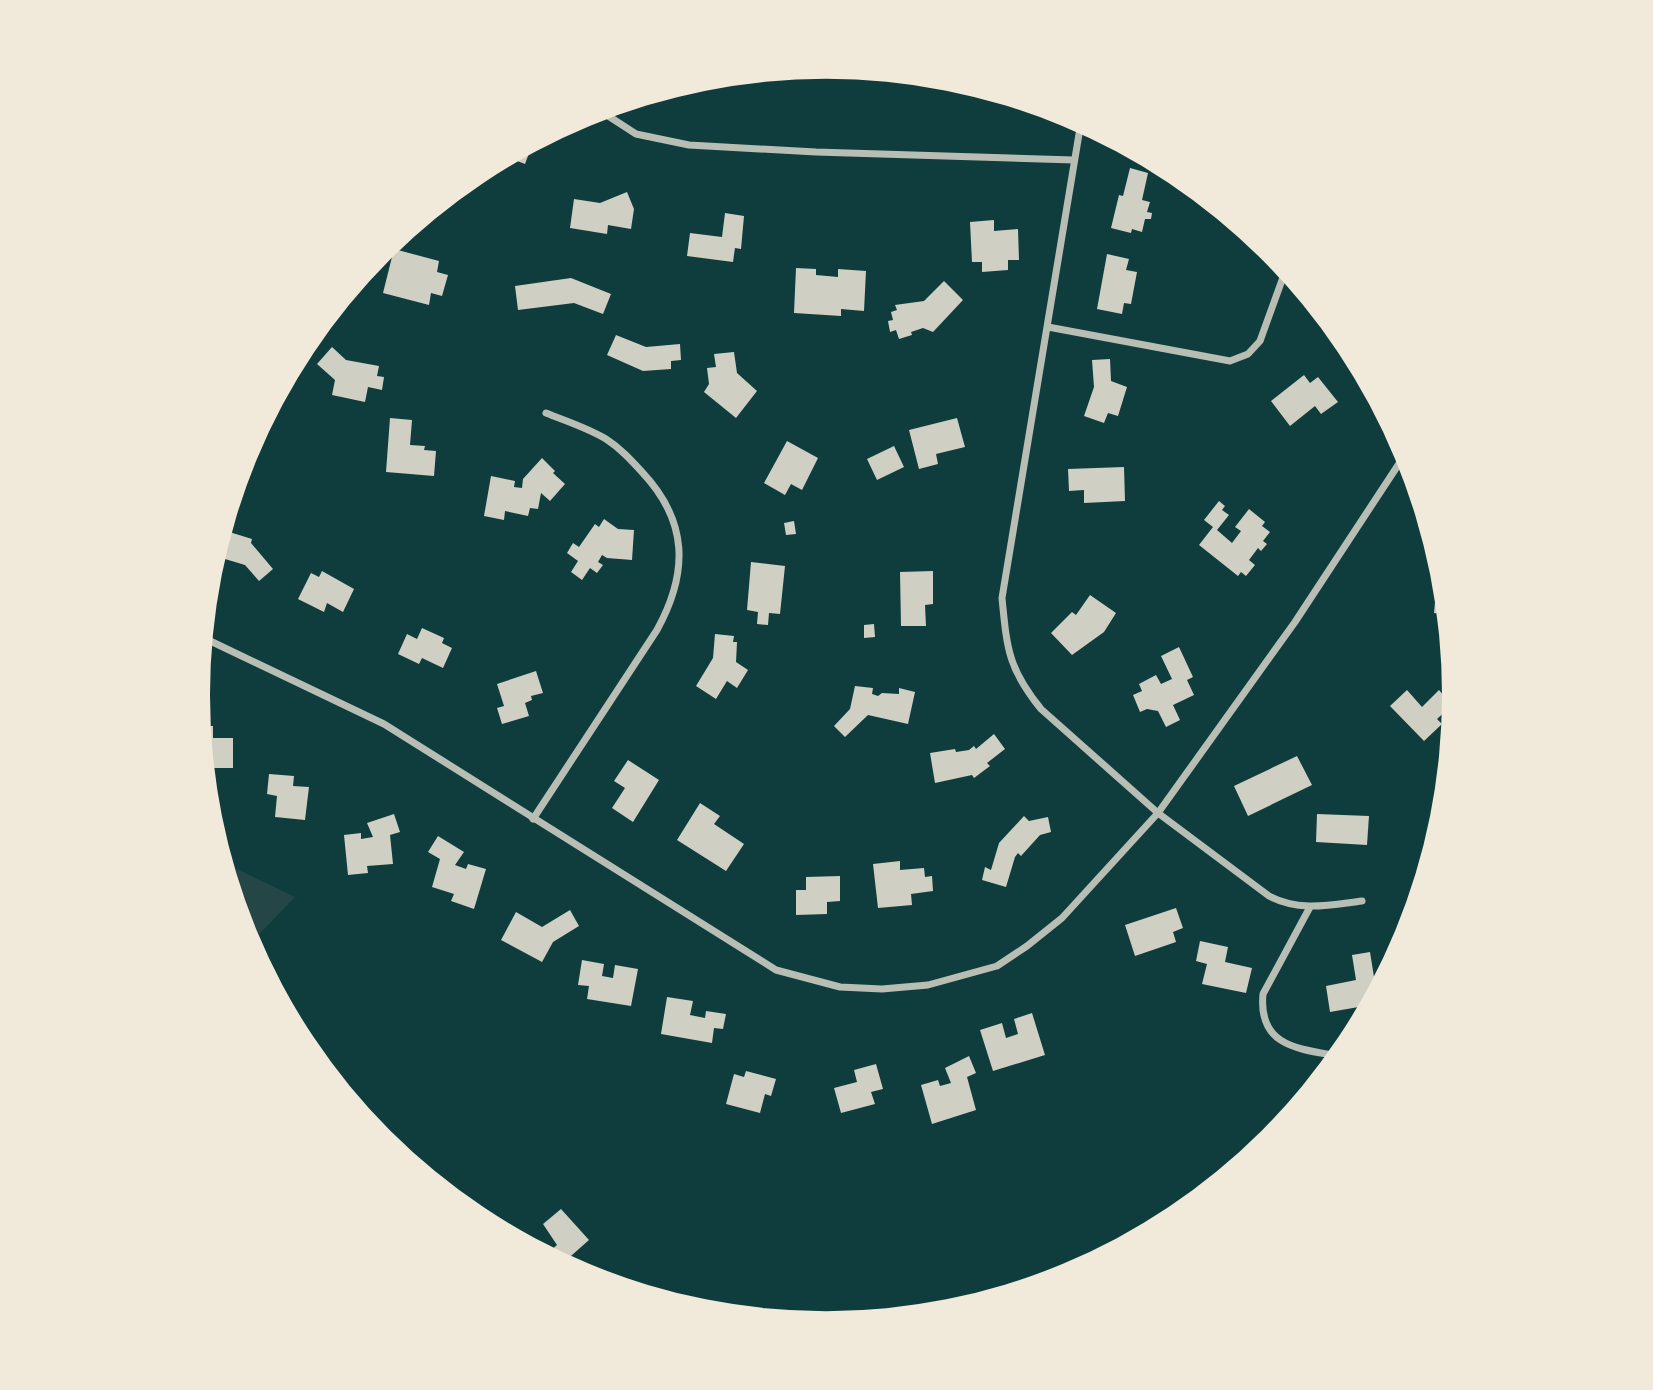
<svg xmlns="http://www.w3.org/2000/svg" width="1653" height="1390" viewBox="0 0 1653 1390" font-family="Cabin,sans-serif">
  <style>
    .green { fill: #244646 }
    .building { fill: #cfcfc3 }
    .lines { fill: none; stroke-linecap: round; stroke-linejoin: round }
    .minor { stroke: #b8beb3; stroke-width: 7 }
  </style>
  <rect width="100%" height="100%" fill="#0f3d3e"/>
  <polygon class="green" points="224,863 295,897 250,944 246,935"/>
  <g class="building">
    <polygon points="527,146 531,148 525,164 512,159 510,166 499,161"/>
    <polygon points="1130,168 1148,173 1142,200 1150,202 1147,212 1152,213 1151,219 1145,219 1142,232 1132,229 1131,233 1111,228 1119,195 1123,196"/>
    <polygon points="627,192 634,209 631,229 608,225 607,234 570,228 574,199 600,203"/>
    <polygon points="725,213 744,216 741,249 735,248 733,262 687,256 690,233 722,237"/>
    <polygon points="994,220 994,231 1018,229 1019,260 1008,260 1008,270 982,272 982,262 972,262 970,222"/>
    <polygon points="394,249 439,261 437,272 448,275 442,296 431,293 429,305 383,293"/>
    <polygon points="1107,254 1129,259 1126,270 1137,272 1131,304 1124,303 1122,314 1097,309"/>
    <polygon points="796,268 816,269 816,275 838,277 838,269 866,271 864,311 841,309 841,316 794,313"/>
    <polygon points="571,278 611,294 603,314 574,303 518,310 515,286"/>
    <polygon points="944,281 963,300 933,332 923,328 911,332 912,335 899,339 896,330 890,332 888,321 893,320 891,312 897,310 895,305 924,301"/>
    <polygon points="616,335 646,347 680,344 681,360 671,361 671,369 643,371 607,355"/>
    <polygon points="332,347 346,360 379,366 377,376 384,377 382,390 368,387 365,402 332,395 335,380 317,364"/>
    <polygon points="734,352 737,373 757,391 736,418 704,392 709,384 707,368 716,367 714,354"/>
    <polygon points="1110,359 1111,381 1127,387 1118,416 1108,413 1104,423 1084,416 1094,387 1092,360"/>
    <polygon points="1304,375 1310,383 1318,377 1338,402 1321,414 1315,406 1290,426 1271,401"/>
    <polygon points="390,418 412,420 410,445 425,446 424,450 436,451 434,476 386,472"/>
    <polygon points="957,418 965,447 936,454 938,464 919,469 909,430"/>
    <polygon points="787,441 818,458 802,490 791,484 785,495 764,483"/>
    <polygon points="894,446 904,467 877,480 867,459"/>
    <polygon points="542,458 555,471 553,473 565,484 550,501 541,493 538,509 530,508 528,516 505,511 504,520 484,516 491,476 515,481 514,487 522,488 523,479"/>
    <polygon points="1124,467 1125,501 1084,503 1084,490 1069,491 1068,469"/>
    <polygon points="1219,501 1225,506 1222,510 1229,515 1217,530 1232,543 1241,531 1235,527 1249,509 1265,522 1262,526 1270,532 1263,541 1267,544 1261,551 1258,548 1249,560 1255,565 1246,576 1241,572 1238,576 1199,545 1213,527 1204,520"/>
    <polygon points="604,519 618,529 634,530 632,560 607,558 602,555 598,562 603,565 597,573 590,568 582,580 571,572 578,561 567,553 573,543 579,547 595,524 599,527"/>
    <polygon points="794,521 796,534 786,535 784,523"/>
    <polygon points="223,530 252,539 251,543 273,569 259,581 245,565 215,556"/>
    <polygon points="751,562 785,566 780,614 769,613 768,625 757,624 758,612 747,610"/>
    <polygon points="1438,569 1442,570 1443,573 1447,615 1434,613"/>
    <polygon points="322,571 354,589 343,612 327,603 324,612 298,599 311,573 319,577"/>
    <polygon points="933,571 933,604 925,605 926,626 901,626 900,572"/>
    <polygon points="1090,595 1116,613 1104,632 1072,655 1051,633 1072,612 1076,615"/>
    <polygon points="874,624 875,637 864,638 864,625"/>
    <polygon points="422,628 444,638 442,643 452,648 443,668 422,658 419,664 398,654 407,634 417,639"/>
    <polygon points="715,634 734,636 733,642 737,642 736,662 748,670 737,688 727,681 716,699 696,686 713,658"/>
    <polygon points="1179,647 1193,677 1187,680 1194,695 1173,705 1180,720 1166,727 1158,711 1147,709 1140,712 1133,695 1142,691 1139,684 1156,675 1161,684 1172,679 1161,656"/>
    <polygon points="536,671 543,693 531,696 532,700 525,703 529,716 502,724 497,708 504,706 497,684"/>
    <polygon points="855,686 873,688 872,694 878,696 882,693 899,694 899,688 915,692 908,724 868,715 845,737 834,726 850,709"/>
    <polygon points="1407,690 1422,707 1439,690 1452,705 1437,719 1442,724 1424,741 1390,706"/>
    <polygon points="201,726 213,726 213,738 233,738 233,768 205,768"/>
    <polygon points="994,734 1005,749 987,763 990,766 974,778 972,775 935,783 930,753 955,749 956,752 969,750 974,746 976,749"/>
    <polygon points="1297,756 1312,785 1248,816 1234,786"/>
    <polygon points="628,760 659,780 633,822 612,808 625,788 614,781"/>
    <polygon points="269,774 294,776 293,786 309,787 305,820 275,817 277,796 267,794"/>
    <polygon points="700,803 720,816 714,824 744,844 726,871 677,840"/>
    <polygon points="394,814 400,832 390,835 393,864 367,866 368,873 348,875 344,835 361,833 361,839 373,837 367,823"/>
    <polygon points="1317,814 1369,816 1367,845 1316,842"/>
    <polygon points="1024,816 1029,821 1048,817 1051,832 1040,835 1021,856 1018,853 1015,857 1006,887 982,880 985,867 991,870 999,843"/>
    <polygon points="438,836 464,852 455,865 466,869 468,864 486,869 474,909 451,901 454,894 432,887 440,859 428,852"/>
    <polygon points="900,861 900,870 924,868 925,877 932,876 933,891 911,894 912,905 878,908 873,864"/>
    <polygon points="840,876 840,901 827,902 827,914 796,915 796,890 806,890 806,877"/>
    <polygon points="1176,908 1183,928 1173,932 1176,942 1135,956 1125,925"/>
    <polygon points="570,910 579,926 553,942 542,962 501,940 516,912 542,927"/>
    <polygon points="1200,941 1228,947 1225,962 1252,968 1246,993 1202,984 1207,964 1196,961"/>
    <polygon points="1370,952 1374,977 1386,975 1370,1005 1330,1012 1326,986 1356,980 1352,955"/>
    <polygon points="582,960 604,964 602,976 613,978 615,965 638,969 631,1006 587,999 589,986 578,985"/>
    <polygon points="667,997 693,1001 690,1015 705,1018 706,1011 726,1014 723,1029 714,1028 712,1043 661,1034"/>
    <polygon points="1032,1013 1045,1055 993,1071 980,1030 1002,1023 1006,1038 1018,1034 1014,1019"/>
    <polygon points="969,1056 976,1073 967,1077 976,1110 932,1124 921,1085 938,1080 940,1086 951,1083 945,1068"/>
    <polygon points="876,1064 883,1089 871,1092 875,1104 841,1113 834,1088 857,1082 854,1070"/>
    <polygon points="746,1071 776,1079 771,1096 765,1094 760,1113 726,1104 734,1074 744,1077"/>
    <polygon points="561,1209 589,1240 563,1263 549,1252 557,1245 543,1224"/>
  </g>
  <g class="lines">
    <g class="minor">
      <polyline points="599,110 636,134 689,145 816,152 1074,160"/>
      <path d="M1081,122L1002,598C1007,649 1008,668 1041,709L1158,813L1269,896C1300,912 1329,905 1362,901"/>
      <polyline points="1048,327 1230,361 1248,354 1260,341 1286,269"/>
      <polyline points="204,638 384,724 776,970 840,987 882,989 928,985 997,966 1027,946 1062,918 1158,813 1295,622 1406,453"/>
      <path d="M533,819L657,630C689,572 688,521 642,472C631,460 620,448 606,439C588,428 566,421 546,413"/>
      <path d="M1310,907L1263,994C1258,1047 1299,1049 1339,1056"/>
    </g>
  </g>
  <path d="M0 0H1653V1390H0ZM210 695a616 616 0 1 1 1232 0a616 616 0 1 1-1232 0Z" fill="#f1e9da" fill-rule="evenodd"/>
</svg>
